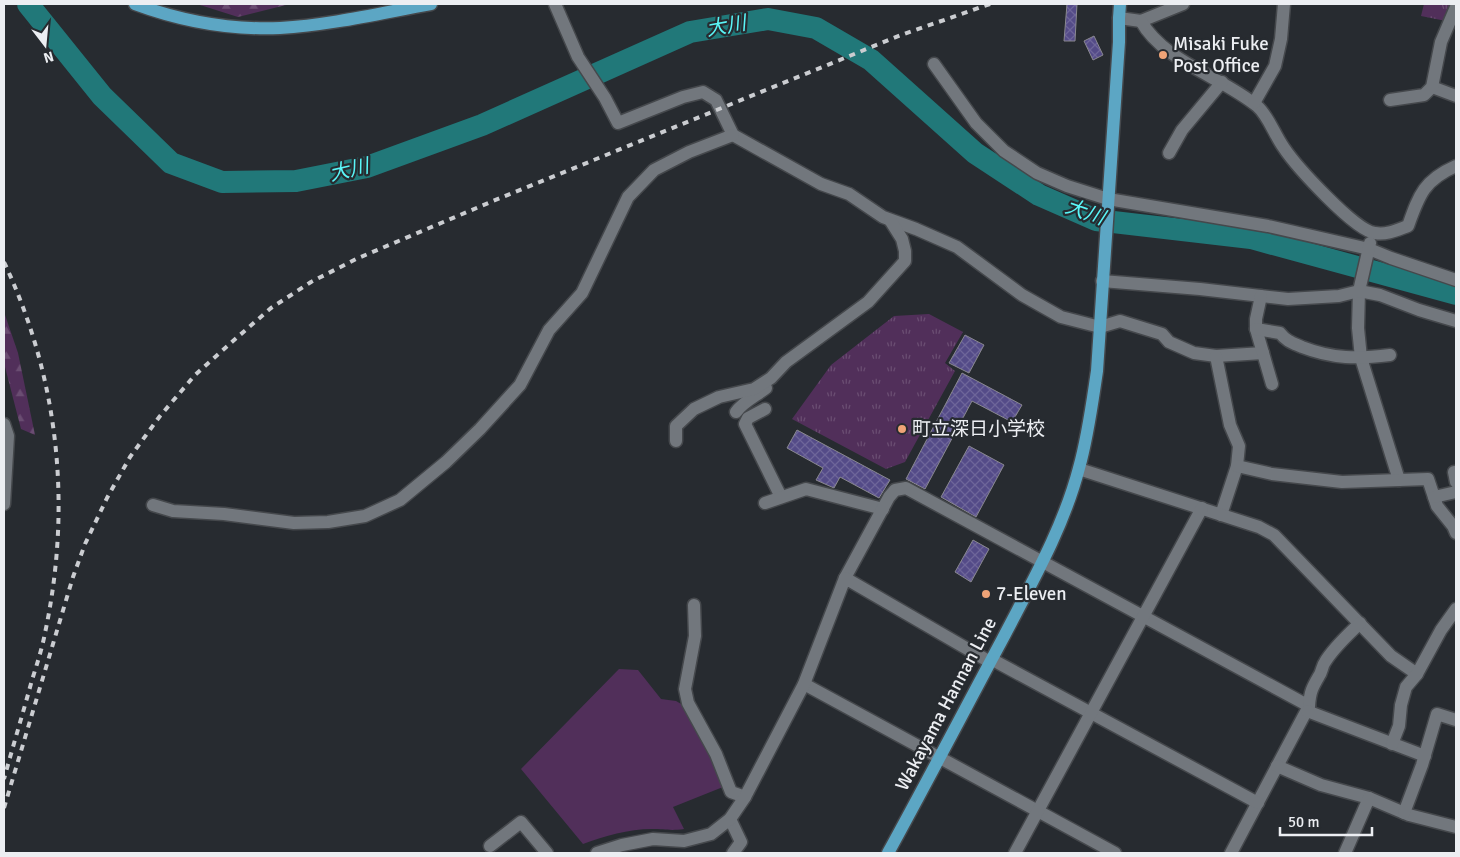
<svg xmlns="http://www.w3.org/2000/svg" width="1460" height="857" viewBox="0 0 1460 857" font-family="Signika,'Noto Sans JP',sans-serif">
  <style>
    .grass { fill: url(#grass-tufts) }
    .forest { fill: url(#forest-firs) }
    .pitch { fill: #512f5a }
    .lines { fill: none; stroke-linecap: round; stroke-linejoin: round }
    .river { stroke: #217879; stroke-width: 22 }
    .building { fill: url(#building-cross-hatch); stroke: #898890 }
    .minor-casing { stroke: #45484c; stroke-width: 15 }
    .major-casing { stroke: #45484c; stroke-width: 15 }
    .minor { stroke: #72777d; stroke-width: 12 }
    .major { stroke: #5ca6c4; stroke-width: 12 }
    .rail { stroke: #cbcdd1; stroke-width: 4; stroke-dasharray: 6 6; stroke-linecap: butt }
    .poi-dot { fill: #efa377; stroke: #272b30; stroke-width: 2 }
    .labels { text-anchor: middle; dominant-baseline: central; stroke-width: 4.5; stroke-linejoin: round; paint-order: stroke }
    .poi-label { font-size: 19px; fill: #eceef2; stroke: #272b30; text-anchor: start }
    .street-label { font-size: 19px; fill: #eceef2; stroke: #272b30 }
    .water-label { font-size: 20px; font-style: italic; fill: #5af6f8; stroke: #272b30 }
  </style>
  <defs>
    <pattern id="grass-tufts" width="24" height="20" patternUnits="userSpaceOnUse" patternTransform="scale(1.25)"><rect width="24" height="20" fill="#512f5a"/><path d="M3 7l-1-3M5 7V3M7 7l1-3M15 17l-1-3M17 17v-4M19 17l1-3" fill="none" stroke="#6a4d72"/></pattern>
    <pattern id="forest-firs" width="22" height="20" patternUnits="userSpaceOnUse" patternTransform="scale(1.25)"><rect width="22" height="20" fill="#512f5a"/><path d="M5 1l3.5 6h-7zM16 11l3.5 6h-7z" fill="#6a4d72"/></pattern>
    <pattern id="building-cross-hatch" width="8" height="8" patternUnits="userSpaceOnUse" patternTransform="scale(1.25)"><rect width="8" height="8" fill="#544b88"/><path d="M0 0l8 8M0 8l8-8" fill="none" stroke="#6d6599"/></pattern>
  </defs>
  <rect width="100%" height="100%" fill="#272b30"/>
  <g class="grass">
    <polygon points="1424,4 1451,4 1446,21 1421,16"/>
    <polygon points="929,314 963,332 945,363 955,371 905,462 886,469 792,419 831,365 894,316"/>
  </g>
  <g class="forest">
    <polygon points="197,4 290,4 238,17"/>
    <polygon points="4,312 18,353 35,435 21,429 4,363"/>
  </g>
  <path class="pitch" d="M619,669L638,670L661,699L676,701L683,705L707,746L723,787L673,807L684,829C670,831 665,829 652,829C628,829 605,836 583,844L521,769Z"/>
  <g class="lines">
    <polyline class="river" points="28,4 102,96 171,163 222,182 296,181 367,167 482,125 690,32 768,19 816,28 871,60 975,153 1039,195 1096,220 1251,238 1456,294"/>
  </g>
  <g class="building">
    <polygon points="1067,4 1077,4 1075,41 1064,41"/>
    <polygon points="1094,36 1103,55 1093,60 1084,41"/>
    <polygon points="965,335 984,345 969,373 949,363"/>
    <polygon points="962,373 1022,405 1012,422 972,401 925,489 906,479"/>
    <polygon points="797,430 890,480 879,498 840,477 834,488 816,480 823,468 787,448"/>
    <polygon points="969,446 1004,465 976,517 941,497"/>
    <polygon points="973,540 989,549 971,582 955,572"/>
  </g>
  <g class="lines">
    <defs>
      <g id="minor">
        <polyline points="555,4 578,57 605,98 618,123 683,97 703,92 716,100 733,135 821,184 849,194 883,217 916,229 957,247 1022,295 1061,317 1100,327 1120,321 1162,334 1169,342 1194,353 1216,356 1263,353"/>
        <polyline points="1119,18 1141,21 1183,4"/>
        <path d="M1141,21C1163,61 1222,77 1257,106C1268,115 1275,136 1284,148C1296,166 1355,231 1375,233C1387,235 1397,230 1408,226C1419,195 1424,180 1456,166"/>
        <polyline points="934,64 976,123 1004,151 1037,173 1067,186 1108,199 1268,226 1369,249 1391,258 1456,280"/>
        <polyline points="1432,87 1456,96"/>
        <polyline points="1390,100 1424,95 1432,87 1441,42 1456,7"/>
        <polyline points="1254,103 1275,66 1281,39 1284,4"/>
        <polyline points="1169,153 1182,130 1222,82"/>
        <polyline points="1370,243 1359,291 1358,328 1361,358 1399,480"/>
        <polyline points="1102,281 1200,289 1288,299 1339,296 1359,291 1380,295 1419,310 1456,321"/>
        <polyline points="1261,296 1256,319 1256,329 1272,384"/>
        <path d="M1256,329L1280,333C1286,341 1293,343 1302,347C1333,359 1358,359 1390,355"/>
        <polyline points="1216,356 1230,425 1239,446 1237,466 1221,515"/>
        <polyline points="765,409 748,418 745,424 781,497"/>
        <path d="M736,412C743,402 756,396 766,388"/>
        <polyline points="4,424 8,436 4,504"/>
        <polyline points="676,441 676,426 694,409 719,397 754,389 771,378 786,362 868,302 905,261 905,251 902,239 890,220"/>
        <polyline points="1237,466 1272,474 1342,482 1428,479 1437,506 1453,526 1456,533"/>
        <polyline points="1079,469 1259,527 1274,535 1391,656 1417,674"/>
        <polyline points="1456,472 1454,472 1456,482"/>
        <polyline points="1434,497 1456,492"/>
        <polyline points="765,503 806,489 883,509"/>
        <polyline points="153,505 173,511 224,514 294,523 328,522 365,516 400,500 446,462 480,429 520,385 549,330 582,293 628,197 654,170 689,152 733,135"/>
        <polyline points="845,578 889,497 895,490 906,488 1309,706 1231,853"/>
        <polyline points="694,605 695,636 685,689 688,703 716,754 731,792 745,797"/>
        <polyline points="991,659 1258,803"/>
        <polyline points="804,684 1115,853"/>
        <path d="M1309,706C1310,692 1312,688 1319,676C1322,672 1322,666 1325,662C1334,647 1348,635 1360,623"/>
        <polyline points="1307,711 1425,756"/>
        <polyline points="1392,744 1399,726 1401,705 1406,687 1417,674 1441,630 1456,609"/>
        <polyline points="1277,766 1321,785 1369,798 1409,815 1456,827"/>
        <polyline points="1404,813 1422,765 1437,714 1456,720"/>
        <polyline points="730,819 741,842 733,853"/>
        <polyline points="490,846 521,822 547,853"/>
        <polyline points="597,853 622,845 653,839 684,841 711,834 730,819 745,797 804,684 845,578 990,662"/>
        <polyline points="1015,853 1202,508"/>
        <polyline points="1345,853 1369,798"/>
      </g>
      <g id="major">
        <path d="M135,4C181,21 231,30 280,28C331,25 381,13 431,4"/>
        <path d="M888,853C927,782 964,711 1002,640C1031,584 1063,529 1079,468C1088,436 1092,404 1097,371L1119,42V18L1120,4"/>
      </g>
    </defs>
    <use href="#minor" class="minor-casing"/>
    <use href="#major" class="major-casing"/>
    <use href="#minor" class="minor"/>
    <use href="#major" class="major"/>
    <g class="rail">
      <path d="M4,262C59,379 72,506 45,633C42,649 37,664 32,680C23,713 13,746 4,779"/>
      <polyline points="4,808 73,577 85,544 107,498 130,457 160,416 195,375 233,341 271,308 311,282 356,259 493,201 901,35 990,4"/>
    </g>
  </g>
  <g class="poi-dot">
    <circle cx="1163" cy="55" r="5"/>
    <circle cx="902" cy="429" r="5"/>
    <circle cx="986" cy="594" r="5"/>
  </g>
  <g class="labels">
    <g class="poi-label">
      <text x="1173" y="44">Misaki Fuke<tspan x="1173" dy="22">Post Office</tspan></text>
      <text x="912" y="429">町立深日小学校</text>
      <text x="996" y="594">7-Eleven</text>
    </g>
    <g class="street-label">
      <text transform="translate(946 704) rotate(-62)">Wakayama Hannan Line</text>
    </g>
    <g class="water-label">
      <text transform="translate(726 26) rotate(-10)">大川</text>
      <text transform="translate(349 170) rotate(-13)">大川</text>
      <text transform="translate(1085 212) rotate(19)">大川</text>
    </g>
  </g>
  <rect width="1460" height="857" fill="none" stroke="#eceef2" stroke-width="10"/>
  <g transform="translate(45 45) rotate(164)" stroke="#272b30" stroke-width="4" paint-order="stroke">
  <path d="M0-4L9 19L0 12L-9 19Z" fill="#eceef2"/>
  <text y="-8" font-size="14" font-weight="bold" text-anchor="middle" fill="#eceef2">N</text>
  </g>
  <path d="M1280 827v8h92v-8" fill="none" stroke="#eceef2" stroke-width="2.5"/>
  <text x="1288" y="827" font-size="15" fill="#eceef2" stroke="#272b30" stroke-width="4" paint-order="stroke">50 m</text>
</svg>
